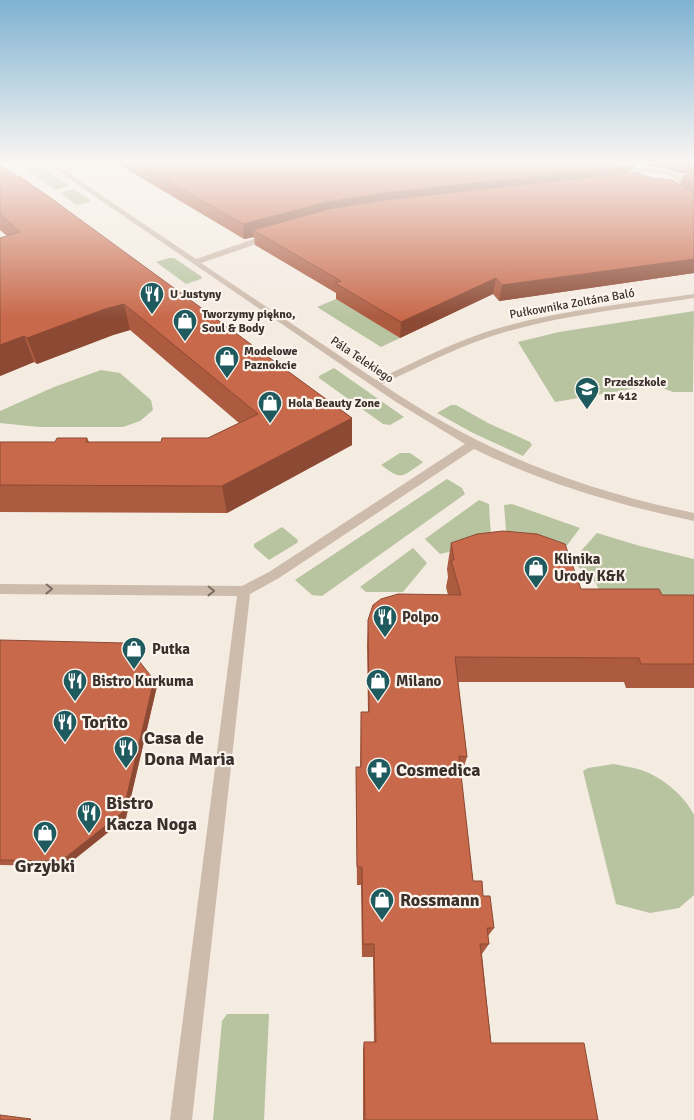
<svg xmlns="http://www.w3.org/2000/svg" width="694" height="1120" viewBox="0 0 694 1120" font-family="Signika,sans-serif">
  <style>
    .green { fill: #b8c4a0 }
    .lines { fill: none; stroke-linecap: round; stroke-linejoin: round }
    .minor { fill: #cdbbac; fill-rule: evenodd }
    .wall { fill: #ac5a40 }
    .shaded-wall { fill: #8c4a34 }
    .building { fill: #c8694b; stroke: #8c4a34 }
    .oneway { stroke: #7d6f65 }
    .labels { text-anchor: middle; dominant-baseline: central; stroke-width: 4.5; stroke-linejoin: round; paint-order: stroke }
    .far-poi-label { font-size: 12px; font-weight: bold; fill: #3b302b; stroke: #fbf5ee; text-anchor: start }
    .far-street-label { font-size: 12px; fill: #3b302b; stroke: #fbf5ee }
    .poi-label { font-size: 15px; font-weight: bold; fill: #3b302b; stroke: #fbf5ee; text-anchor: start }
    .near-poi-label { font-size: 18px; font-weight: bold; fill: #3b302b; stroke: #fbf5ee; text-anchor: start }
  </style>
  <rect width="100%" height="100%" fill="#f4ebe1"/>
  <g class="green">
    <polygon points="41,166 70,186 55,190 27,170"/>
    <polygon points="73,189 90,200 90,202 77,205 60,193"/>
    <polygon points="169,258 174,258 202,277 201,279 186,284 156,262"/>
    <polygon points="336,299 400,338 381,347 317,307"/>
    <polygon points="694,311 693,392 673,392 655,385 555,402 518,342 559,332"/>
    <polygon points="334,368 404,417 390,425 383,424 319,378 319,376"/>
    <polygon points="101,370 120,373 151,400 153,410 140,421 123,427 39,427 0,423 0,411 54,387"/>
    <polygon points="451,405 456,405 488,423 530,442 532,445 523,456 473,433 437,413"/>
    <path d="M400,453H410L423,462L422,463C401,477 403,481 381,465Z"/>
    <polygon points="447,479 462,488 465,494 322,596 312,595 295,580"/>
    <polygon points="479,500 489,504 491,538 487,543 440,554 425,539"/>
    <polygon points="512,504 580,528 559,556 507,542 504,505"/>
    <polygon points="282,527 298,540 297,543 269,560 254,547 254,544"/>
    <polygon points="597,533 640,546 694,559 694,595 601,595 596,583 572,561"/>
    <polygon points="413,548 427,563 403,592 366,592 360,587"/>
    <path d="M614,764C622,766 632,767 641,770C662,777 684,795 694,815V895L679,908L650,913L616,904L583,771L588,768Z"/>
    <polygon points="227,1014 269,1014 264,1120 213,1120 222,1021"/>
  </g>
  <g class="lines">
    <g class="minor">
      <path d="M43,161H50L63,170L95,161H106L67,172L196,259L268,234H274V238L201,263L376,380C416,362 456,340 499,328C562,310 629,303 694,294V298C631,308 567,314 505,332C462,344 422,366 382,384C482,452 576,488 694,513V521C618,505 544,483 474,449L279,578L250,594L192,1120H170L237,596L0,594V584L242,586L269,572L465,444L396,402Z"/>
      <path d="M642,168C658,168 676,168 686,183C671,198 641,194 627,179L629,173ZM643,172L669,175L680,183C666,193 645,188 633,178L634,175Z"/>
    </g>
  </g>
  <g class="wall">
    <polygon points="113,161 636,161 633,169 628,173 680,185 683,176 688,173 679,173 665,168 644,166 637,161 694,161 694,273 499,301 493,294 400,338 336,299 336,293 255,245 254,237 244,239"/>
    <polygon points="0,165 352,418 352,445 227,513 0,512 0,442 55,442 87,438 89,442 161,442 208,438 239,423 130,330 113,335 37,364 34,362 0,376 0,238 7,236 0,230"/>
    <polygon points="451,543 581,589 662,595 694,595 694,688 626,688 624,682 458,682 467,757 461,776 473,881 483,896 494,928 488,936 489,944 482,954 491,1043 598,1120 363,1120 363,1049 364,1042 374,1042 373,957 362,957 361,885 357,885 356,788 356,767 360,767 361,712 368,712 367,645 368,620 448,595 446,587 448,577 447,569"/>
    <polygon points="0,640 157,686 126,818 66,866 0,865"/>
  </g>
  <g class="shaded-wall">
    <polygon points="630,161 636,161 633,169 628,172 626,179 253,230 254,237 244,239 243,224 327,202 384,193"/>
    <polygon points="694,259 694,273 499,301 502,285"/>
    <polygon points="496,278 493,294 400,338 401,322"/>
    <polygon points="124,304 130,330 113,335 37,364 27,338 105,309"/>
    <polygon points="24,336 34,362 0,376 0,345"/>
    <polygon points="352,418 352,445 227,513 222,486"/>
    <polygon points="154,680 157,686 126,818 66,866 61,861"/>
  </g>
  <g class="building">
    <polygon points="133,161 631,161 630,166 384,193 327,202 243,224"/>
    <polygon points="0,165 16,176 19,176 52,199 352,418 222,486 0,485 0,442 55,442 57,438 87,438 86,442 161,442 162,438 208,438 258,414 124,304 105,309 27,338 24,336 0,345 0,238 20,232 0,214"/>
    <polygon points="694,166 694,184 683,176 692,171 690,167"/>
    <polygon points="636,172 652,178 672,180 694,193 694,259 502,285 496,278 401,322 335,283 341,281 253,230 329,209 385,200"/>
    <polygon points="503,531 537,534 565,544 581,589 659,589 662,595 694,595 694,664 641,664 639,658 455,657 467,757 459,756 473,881 482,881 483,896 490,896 494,928 487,928 489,944 480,944 491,1043 584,1043 598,1120 365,1120 364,1042 376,1042 374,944 363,944 362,867 357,867 356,767 361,767 361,712 369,712 368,620 373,605 381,599 398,594 461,595 451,560 454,560 451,543 477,534"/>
    <polygon points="0,640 125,643 154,680 123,812 61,861 0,860"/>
    <polygon points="0,1115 31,1119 30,1120 0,1120"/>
  </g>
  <defs><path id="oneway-chevron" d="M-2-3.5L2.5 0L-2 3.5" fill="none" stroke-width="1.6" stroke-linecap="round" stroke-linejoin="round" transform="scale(1.25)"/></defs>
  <g class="oneway">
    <use href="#oneway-chevron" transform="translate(49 589) rotate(1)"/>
    <use href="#oneway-chevron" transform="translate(211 591) rotate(1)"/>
  </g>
  <linearGradient id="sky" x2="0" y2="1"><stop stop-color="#7eb2d2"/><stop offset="0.51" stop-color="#faf6f2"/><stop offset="1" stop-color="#faf6f2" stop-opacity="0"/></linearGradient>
  <rect width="694" height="318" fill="url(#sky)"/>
  <defs>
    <symbol id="restaurant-pin" viewBox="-11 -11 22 30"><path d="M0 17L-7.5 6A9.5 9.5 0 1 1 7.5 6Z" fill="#1f5a5e" stroke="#fbf5ee"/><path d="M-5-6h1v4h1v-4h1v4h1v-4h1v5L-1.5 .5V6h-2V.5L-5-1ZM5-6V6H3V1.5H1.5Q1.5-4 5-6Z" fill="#fff"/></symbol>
    <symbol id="shop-pin" viewBox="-11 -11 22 30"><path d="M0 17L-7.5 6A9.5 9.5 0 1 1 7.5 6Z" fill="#1f5a5e" stroke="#fbf5ee"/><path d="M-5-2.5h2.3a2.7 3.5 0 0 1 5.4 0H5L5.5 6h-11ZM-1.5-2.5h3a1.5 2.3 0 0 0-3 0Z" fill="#fff"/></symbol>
    <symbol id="school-pin" viewBox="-11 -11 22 30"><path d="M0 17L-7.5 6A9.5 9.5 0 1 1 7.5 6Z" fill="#1f5a5e" stroke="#fbf5ee"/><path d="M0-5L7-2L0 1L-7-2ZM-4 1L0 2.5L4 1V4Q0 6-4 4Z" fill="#fff"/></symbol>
    <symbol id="pharmacy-pin" viewBox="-11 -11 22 30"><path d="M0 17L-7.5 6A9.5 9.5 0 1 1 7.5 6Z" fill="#1f5a5e" stroke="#fbf5ee"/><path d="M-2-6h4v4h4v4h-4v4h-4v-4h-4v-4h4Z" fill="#fff"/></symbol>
  </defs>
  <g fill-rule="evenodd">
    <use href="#restaurant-pin" x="138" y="280" width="28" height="38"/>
    <use href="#shop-pin" x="171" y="307" width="28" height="38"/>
    <use href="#shop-pin" x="213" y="344" width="28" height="38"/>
    <use href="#school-pin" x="573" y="375" width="28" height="38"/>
    <use href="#shop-pin" x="256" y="389" width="28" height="38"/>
    <use href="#shop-pin" x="522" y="554" width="28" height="38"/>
    <use href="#restaurant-pin" x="371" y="603" width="28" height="38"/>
    <use href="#shop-pin" x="120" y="635" width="28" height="38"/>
    <use href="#restaurant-pin" x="61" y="667" width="28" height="38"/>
    <use href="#shop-pin" x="364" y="667" width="28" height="38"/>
    <use href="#restaurant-pin" x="51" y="708" width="28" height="38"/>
    <use href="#restaurant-pin" x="112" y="734" width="28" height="38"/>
    <use href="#pharmacy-pin" x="365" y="756" width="28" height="38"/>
    <use href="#restaurant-pin" x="75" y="799" width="28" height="38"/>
    <use href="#shop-pin" x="31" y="819" width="28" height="38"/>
    <use href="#shop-pin" x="368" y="886" width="28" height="38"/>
  </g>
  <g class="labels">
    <g class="far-poi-label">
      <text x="170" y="294">U Justyny</text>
      <text x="202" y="314">Tworzymy piękno,<tspan x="202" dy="14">Soul &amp; Body</tspan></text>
      <text x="244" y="351">Modelowe<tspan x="244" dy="14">Paznokcie</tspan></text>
      <text x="604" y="382">Przedszkole<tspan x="604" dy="14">nr 412</tspan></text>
      <text x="288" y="403">Hola Beauty Zone</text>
    </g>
    <g class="far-street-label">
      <text transform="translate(572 304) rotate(-10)">Pułkownika Zoltána Baló</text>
      <text transform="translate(362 360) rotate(34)">Pála Telekiego</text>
    </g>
    <g class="poi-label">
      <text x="554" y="559">Klinika<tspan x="554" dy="17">Urody K&amp;K</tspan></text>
      <text x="402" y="617">Polpo</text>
      <text x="152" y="649">Putka</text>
      <text x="92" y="681">Bistro Kurkuma</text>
      <text x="396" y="681">Milano</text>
    </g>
    <g class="near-poi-label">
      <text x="82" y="722">Torito</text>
      <text x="144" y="738">Casa de<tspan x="144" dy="21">Dona Maria</tspan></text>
      <text x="396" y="770">Cosmedica</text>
      <text x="106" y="803">Bistro<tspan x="106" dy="21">Kacza Noga</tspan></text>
      <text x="45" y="866" text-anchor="middle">Grzybki</text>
      <text x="400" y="900">Rossmann</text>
    </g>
  </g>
</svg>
